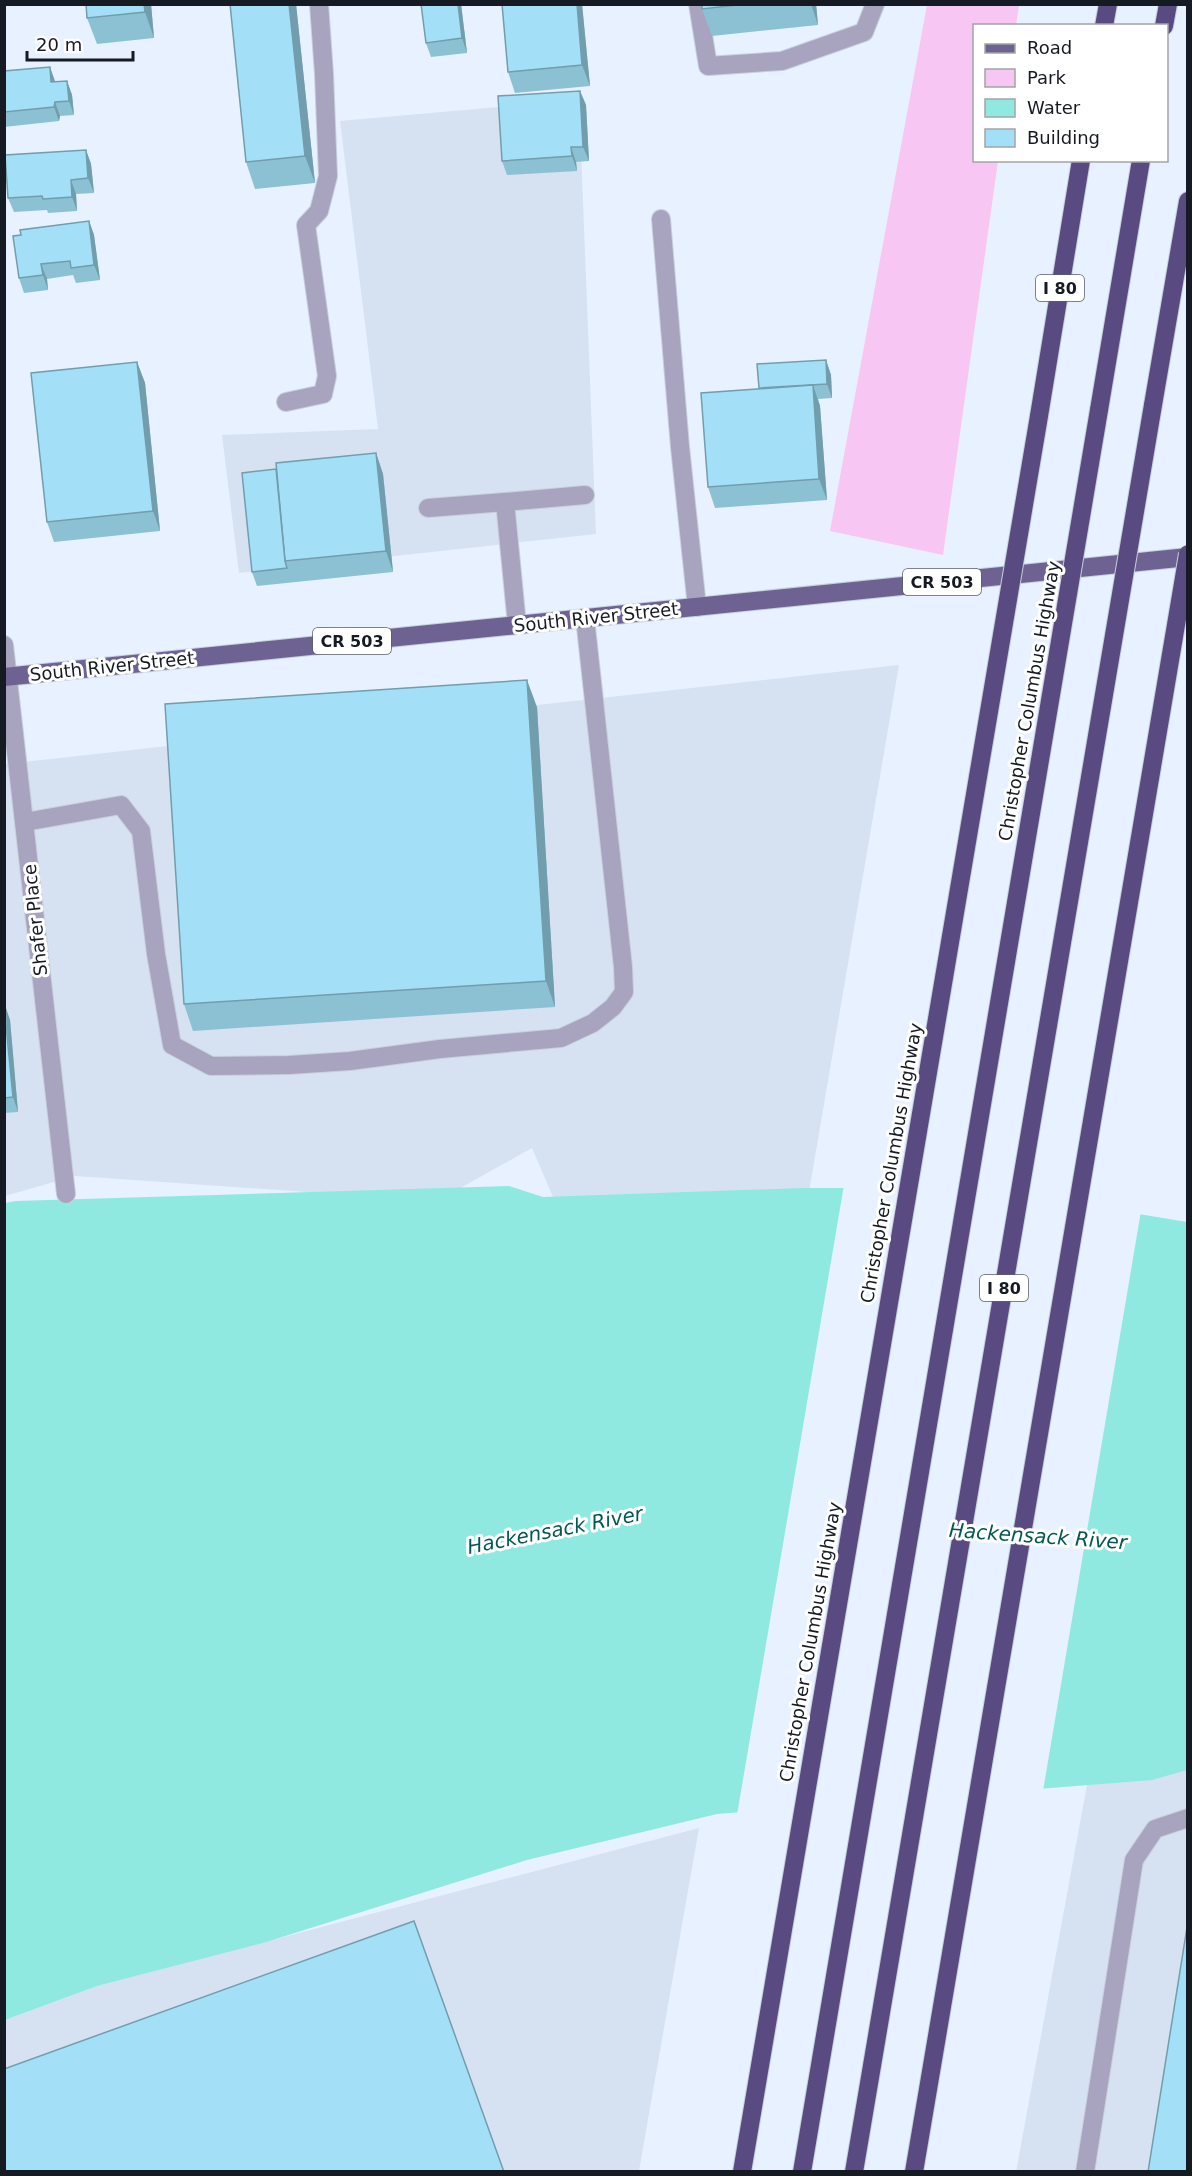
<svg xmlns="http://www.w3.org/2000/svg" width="1192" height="2176" viewBox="0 0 1192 2176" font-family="'DejaVu Sans',sans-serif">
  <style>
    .built { fill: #d6e1f2 }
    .green { fill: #f7c6f3 }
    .water { fill: #8fe9e1 }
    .pier { fill: #e8f1ff }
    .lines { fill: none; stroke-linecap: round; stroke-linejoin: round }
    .minor-casing { stroke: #c6cfdc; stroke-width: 20 }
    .major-casing { stroke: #c6cfdc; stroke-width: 20 }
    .highway-casing { stroke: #c6cfdc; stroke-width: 20 }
    .minor { stroke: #a8a3be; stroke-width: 18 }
    .major { stroke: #6d6292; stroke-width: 18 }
    .highway { stroke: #594b81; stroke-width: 18 }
    .highway-bridge-casing { stroke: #c6cfdc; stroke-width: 20; stroke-linecap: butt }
    .highway-bridge { stroke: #594b81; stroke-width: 18 }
    .wall { fill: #8cc1d4 }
    .shaded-wall { fill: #729dad }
    .building { fill: #a3e0f7; stroke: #729dad; stroke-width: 1.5 }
    .labels { text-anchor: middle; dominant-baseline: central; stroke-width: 6; stroke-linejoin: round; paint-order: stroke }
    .shield { fill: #fff; stroke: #5c5f65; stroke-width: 1.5 }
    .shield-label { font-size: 16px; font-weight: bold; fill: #161b23 }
    .street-label { font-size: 18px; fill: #161b23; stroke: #fff }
    .water-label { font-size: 20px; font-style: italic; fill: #045753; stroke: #fff }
  </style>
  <rect width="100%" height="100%" fill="#e8f1ff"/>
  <g class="built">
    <polygon points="579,100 596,534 239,573 222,435 378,429 340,121"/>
    <polygon points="899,665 809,1192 556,1204 532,1148 437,1201 75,1176 5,1196 5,764"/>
    <polygon points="1187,1763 1187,2171 1016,2172 1087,1785"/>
    <polygon points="699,1828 639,2171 5,2172 5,2020 97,1986"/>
  </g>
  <polygon class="green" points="927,5 1019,5 1016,25 974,26 974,160 998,161 943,555 830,531"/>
  <polygon class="water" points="509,1186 543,1197 803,1188 981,1188 1187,1222 1187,1770 1152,1780 717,1814 527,1860 263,1943 97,1986 5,2020 5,1203 16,1201"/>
  <polygon class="pier" points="844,1185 981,1185 1141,1211 1043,1791 737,1815"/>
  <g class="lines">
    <defs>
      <g id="minor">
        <polyline points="698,4 708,66 782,61 864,32 875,4"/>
        <polyline points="661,219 680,447 697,607"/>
        <polyline points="286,402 323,394 327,376 306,225 319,211 328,176 324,74 319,4"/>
        <polyline points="428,508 505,502"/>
        <polyline points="517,625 505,502 585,495"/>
        <polyline points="4,645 66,1194"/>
        <polyline points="25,822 121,805 141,831 156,954 172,1045 211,1066 289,1065 350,1061 440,1049 561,1038 593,1023 613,1007 624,992 623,967 585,618"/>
        <polyline points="1085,2172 1134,1860 1155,1829 1188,1818"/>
      </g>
      <polyline id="major" points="4,677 1188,557"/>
      <g id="highway">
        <polyline points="1104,26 1108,4"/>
        <polyline points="1164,26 1168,4"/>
        <polyline points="1153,405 1188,201"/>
        <polyline points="1099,410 1141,160"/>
        <polyline points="1039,416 1081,160"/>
      </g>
    </defs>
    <use href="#minor" class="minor-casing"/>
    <use href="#major" class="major-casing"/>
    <use href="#highway" class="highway-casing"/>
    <use href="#minor" class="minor"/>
    <use href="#major" class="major"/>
    <use href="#highway" class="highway"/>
    <defs>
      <g id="highway-bridge">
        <polyline points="742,2172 1039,416"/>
        <polyline points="802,2172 1099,410"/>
        <polyline points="854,2172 1153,405"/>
        <polyline points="914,2172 1188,554"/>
      </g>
    </defs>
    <use href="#highway-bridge" class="highway-bridge-casing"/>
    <use href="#highway-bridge" class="highway-bridge"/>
  </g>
  <g class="wall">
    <polygon points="86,4 151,4 154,38 97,44 87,18"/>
    <polygon points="296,4 315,183 255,189 246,162"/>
    <polygon points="461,4 467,53 431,57 426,43"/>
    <polygon points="502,4 582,4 590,86 515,93 508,72"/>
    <polygon points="702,4 816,4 818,25 712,36 702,9"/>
    <polygon points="4,71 55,82 67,81 72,95 74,115 60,116 59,121 4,127"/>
    <polygon points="580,91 586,105 589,161 576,162 577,171 507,175 502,161"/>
    <polygon points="86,150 91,164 94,193 76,194 77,211 48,213 47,210 14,212 8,198"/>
    <polygon points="89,221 94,235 100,280 76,283 73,275 47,279 48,290 24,293 19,278"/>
    <polygon points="826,360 831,375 832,398 818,399 820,406 827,500 715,508 708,487 759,389 757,364"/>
    <polygon points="137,362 145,383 160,531 54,542 47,522"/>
    <polygon points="376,453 383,474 393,572 257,586 252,572"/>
    <polygon points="537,707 555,1007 193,1031 184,1004"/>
    <polygon points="4,1005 10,1020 18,1112 4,1113"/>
  </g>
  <g class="shaded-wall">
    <polygon points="144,4 151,4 154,38 145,12"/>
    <polygon points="289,4 296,4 315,183 305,156"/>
    <polygon points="458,4 461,4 467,53 462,38"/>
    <polygon points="577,4 582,4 590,86 582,65"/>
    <polygon points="811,4 816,4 818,25"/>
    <polygon points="50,67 55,81 57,96 51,82"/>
    <polygon points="67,81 72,95 74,115 69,101"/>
    <polygon points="580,91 586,105 589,161 583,147"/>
    <polygon points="55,102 60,116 59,121 54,107"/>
    <polygon points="571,147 576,162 577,171 572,156"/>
    <polygon points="86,150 91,164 94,193 88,178"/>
    <polygon points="71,180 76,194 77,211 72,197"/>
    <polygon points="89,221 94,235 100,280 94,265"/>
    <polygon points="41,264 47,279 48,290 43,275"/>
    <polygon points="826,360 831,375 832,398 827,384"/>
    <polygon points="137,362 145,383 160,531 153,511"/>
    <polygon points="813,385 820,406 827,500 819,479"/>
    <polygon points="376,453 383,474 393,572 386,551"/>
    <polygon points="527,680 537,707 555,1007 546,981"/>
    <polygon points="5,1005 10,1020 18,1112 13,1097"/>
  </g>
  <g class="building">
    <polygon points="86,4 144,4 145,12 87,18"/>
    <polygon points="230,4 289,4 305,156 246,162"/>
    <polygon points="421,4 458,4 462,38 426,43"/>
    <polygon points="502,4 577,4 582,65 508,72"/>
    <polygon points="702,4 746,4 702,9"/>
    <polygon points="50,67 51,82 67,81 69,101 55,102 54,107 4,112 4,71"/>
    <polygon points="580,91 583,147 571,147 572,156 502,161 498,96"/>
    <polygon points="86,150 88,178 71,180 72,197 43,199 42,196 8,198 5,155"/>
    <polygon points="89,221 94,265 71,268 70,261 41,264 43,275 19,278 13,236 21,235 20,230"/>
    <polygon points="826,360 827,384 759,388 757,364"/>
    <polygon points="137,362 153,511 47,522 31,373"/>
    <polygon points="813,385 819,479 708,487 701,393"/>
    <polygon points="376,453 386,551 285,561 276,463"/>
    <polygon points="276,469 285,561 287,568 252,572 242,473"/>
    <polygon points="527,680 546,981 184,1004 165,704"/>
    <polygon points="4,1005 13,1097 4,1098"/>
    <polygon points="414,1921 504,2172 4,2172 4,2069"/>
    <polygon points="1188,1921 1188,2172 1148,2172"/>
  </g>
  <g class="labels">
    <g class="shield">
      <rect x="1036" y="275" width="48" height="26" rx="4.5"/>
      <rect x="903" y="569" width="78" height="26" rx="4.5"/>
      <rect x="313" y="628" width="78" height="26" rx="4.5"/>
      <rect x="980" y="1275" width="48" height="26" rx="4.5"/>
    </g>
    <g class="shield-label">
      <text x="1060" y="288">I 80</text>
      <text x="942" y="582">CR 503</text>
      <text x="352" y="641">CR 503</text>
      <text x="1004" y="1288">I 80</text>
    </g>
    <g class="street-label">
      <text transform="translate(596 617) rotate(-6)">South River Street</text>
      <text transform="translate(112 666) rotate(-6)">South River Street</text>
      <text transform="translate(1029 701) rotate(-80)">Christopher Columbus Highway</text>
      <text transform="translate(35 920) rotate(-96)">Shafer Place</text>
      <text transform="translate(891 1163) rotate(-80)">Christopher Columbus Highway</text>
      <text transform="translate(810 1642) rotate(-80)">Christopher Columbus Highway</text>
    </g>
    <g class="water-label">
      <text transform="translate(555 1530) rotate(-11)">Hackensack River</text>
      <text transform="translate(1038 1536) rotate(4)">Hackensack River</text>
    </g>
  </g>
  <rect width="1192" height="2176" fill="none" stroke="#161b23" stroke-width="12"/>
  <rect x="973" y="24" width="195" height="138" fill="#ffffff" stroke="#a2a4a7" stroke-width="1.5"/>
  <rect x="985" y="44" width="30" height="9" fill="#6d6292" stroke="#a2a4a7" stroke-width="1.5"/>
  <text x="1027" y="54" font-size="18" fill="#161b23">Road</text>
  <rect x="985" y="69" width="30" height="18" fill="#f7c6f3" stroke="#a2a4a7" stroke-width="1.5"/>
  <text x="1027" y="84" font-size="18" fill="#161b23">Park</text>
  <rect x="985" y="99" width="30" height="18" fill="#8fe9e1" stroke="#a2a4a7" stroke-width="1.5"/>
  <text x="1027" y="114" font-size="18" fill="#161b23">Water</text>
  <rect x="985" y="129" width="30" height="18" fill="#a3e0f7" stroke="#a2a4a7" stroke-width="1.5"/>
  <text x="1027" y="144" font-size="18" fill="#161b23">Building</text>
  <path d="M27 51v9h106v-9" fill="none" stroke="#161b23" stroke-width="3"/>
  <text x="36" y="51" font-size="18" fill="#161b23" stroke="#ffffff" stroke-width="4.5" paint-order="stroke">20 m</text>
</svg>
